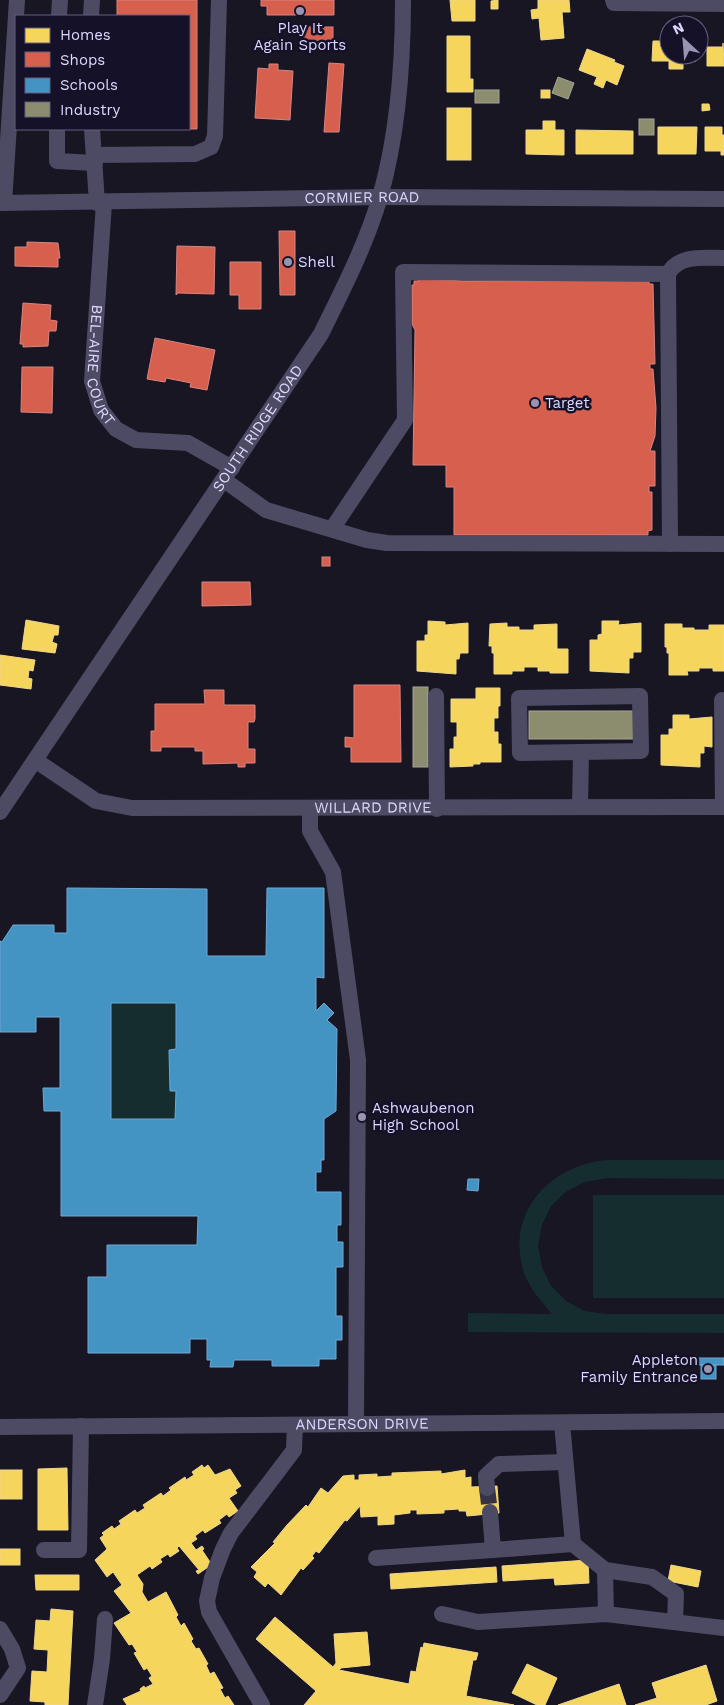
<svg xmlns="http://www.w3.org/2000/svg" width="724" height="1705" viewBox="0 0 724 1705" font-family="'Work Sans',sans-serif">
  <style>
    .green { fill: #152d2f }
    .homes { fill: #f6d55c; stroke: #efd68d }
    .shops { fill: #d6604d; stroke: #d88482 }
    .schools { fill: #4393c3; stroke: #72a8d5; fill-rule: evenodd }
    .industry { fill: #8c8c6e; stroke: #a5a399 }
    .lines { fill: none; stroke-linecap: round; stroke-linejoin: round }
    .minor-tunnel { stroke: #363344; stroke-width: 16; stroke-dasharray: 16 8; stroke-linecap: butt }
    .minor { stroke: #4d4b63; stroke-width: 16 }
    .poi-dot { fill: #9994b1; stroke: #151128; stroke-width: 2 }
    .labels { text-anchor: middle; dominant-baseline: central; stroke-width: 5; stroke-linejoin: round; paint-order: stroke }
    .poi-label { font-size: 15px; fill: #ded8fe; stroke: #151128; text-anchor: start }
    .street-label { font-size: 15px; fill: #ded8fe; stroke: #151128 }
  </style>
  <rect width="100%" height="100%" fill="#181623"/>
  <g class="green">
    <polygon points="111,1003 176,1003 176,1049 170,1091 176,1091 175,1119 111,1119"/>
    <path d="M607,1160H724V1179L607,1178L585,1182L567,1191L551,1206L542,1225L538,1246L542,1267L551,1286L566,1301L585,1311L606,1314H724V1333L468,1332V1313L552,1314C541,1301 530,1289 524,1273C505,1214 549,1165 607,1160Z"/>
    <rect x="593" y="1195" width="131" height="103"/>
  </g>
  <g class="homes">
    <polygon points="450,0 475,0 475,21 452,21"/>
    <polygon points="498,0 498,9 491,9 491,1"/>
    <polygon points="538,0 569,0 570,12 562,12 564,38 541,40 539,18 532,19 531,10 538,9"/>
    <polygon points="447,36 470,36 470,79 473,79 473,92 447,92"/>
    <polygon points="653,41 669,41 669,55 696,55 696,61 683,61 683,69 669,69 669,61 652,61"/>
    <polygon points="723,43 724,66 707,66 707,47 723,47"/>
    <polygon points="587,49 615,60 614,62 624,66 617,85 606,80 603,88 594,84 597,77 579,70"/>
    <rect x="541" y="90" width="9" height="8"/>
    <polygon points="702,104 709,104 710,110 702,111"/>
    <rect x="447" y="108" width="24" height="52"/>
    <polygon points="543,121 555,121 555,130 564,130 564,155 526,154 526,130 543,130"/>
    <polygon points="658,127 697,127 696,154 658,154"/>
    <polygon points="705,127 722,127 722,135 724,135 724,155 721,155 721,151 705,151"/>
    <polygon points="576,130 633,131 633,154 576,154"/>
    <polygon points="26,620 59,626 58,635 54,635 52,642 57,644 55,653 22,649"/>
    <polygon points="428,621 445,622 445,625 468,623 468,653 460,653 459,659 456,659 456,674 417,671 417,641 425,641 425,635 428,635"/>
    <polygon points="602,621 619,621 618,625 641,623 641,652 633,652 633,658 629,658 629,673 590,671 590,640 598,640 598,635 602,634"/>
    <polygon points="507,623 507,627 519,627 519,630 534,630 534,625 557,624 557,649 568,649 568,673 550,673 550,671 538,671 538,667 524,667 524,671 512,671 512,674 494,674 494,653 492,653 492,646 489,646 490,624"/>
    <polygon points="665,624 682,624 682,628 694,628 694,630 709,630 709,625 724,625 724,671 713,671 713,668 699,668 699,671 687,671 688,675 669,675 669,653 667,653 667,647 665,647"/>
    <polygon points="0,655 35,660 33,671 29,670 28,678 32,679 31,689 0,685"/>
    <polygon points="476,688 500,688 500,706 498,706 498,718 494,718 494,732 498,732 498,744 501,744 501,762 480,762 480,764 473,764 473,766 450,767 450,749 454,749 454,737 457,737 457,722 451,722 451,699 476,699"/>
    <polygon points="673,715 689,715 689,719 712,717 712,747 704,746 704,753 700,753 700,767 661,765 661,735 669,735 669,729 673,729"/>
    <polygon points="202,1465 204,1468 208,1465 215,1475 230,1469 241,1486 235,1490 237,1493 229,1498 238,1511 229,1517 227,1514 219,1520 221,1523 205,1533 203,1530 195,1536 197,1539 191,1543 196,1550 202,1546 204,1549 202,1550 210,1562 214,1563 198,1574 196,1571 199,1570 179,1546 177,1548 179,1551 170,1557 168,1554 160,1559 162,1562 152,1569 150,1566 137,1575 143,1584 142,1592 148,1602 166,1592 178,1615 176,1617 181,1626 184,1623 193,1639 191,1641 196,1649 199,1648 208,1664 206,1665 210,1674 214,1672 223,1688 220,1689 225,1698 228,1696 234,1705 127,1705 123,1699 141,1691 140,1689 144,1686 145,1688 153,1684 149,1678 152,1676 147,1668 144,1670 134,1653 137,1652 132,1644 129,1645 114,1623 131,1613 114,1591 122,1585 113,1572 107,1577 95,1560 107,1549 100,1538 104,1535 102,1533 112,1526 114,1529 121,1524 119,1521 135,1510 137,1513 145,1508 143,1505 161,1493 163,1496 171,1490 169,1488 185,1477 186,1480 194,1475 192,1472"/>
    <polygon points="67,1468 68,1530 38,1530 38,1469"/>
    <rect x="0" y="1470" width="22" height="29"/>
    <polygon points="465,1470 465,1478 471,1477 471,1487 497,1486 499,1513 467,1516 466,1511 459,1511 459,1509 444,1510 444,1513 417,1514 417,1510 410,1510 410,1513 394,1515 394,1524 378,1525 378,1516 361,1517 360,1506 347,1521 345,1520 319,1553 316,1551 312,1556 314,1558 303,1570 301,1568 281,1595 268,1583 265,1587 254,1577 257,1572 251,1567 275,1543 273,1542 287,1525 306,1505 308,1507 321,1488 328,1493 343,1476 354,1475 354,1480 359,1480 359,1475 377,1474 377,1477 392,1476 392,1473 441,1471 441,1474"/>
    <rect x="0" y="1549" width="20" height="16"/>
    <polygon points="588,1560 589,1583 555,1585 554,1578 503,1581 502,1566"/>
    <polygon points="671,1565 701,1571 698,1587 668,1581"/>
    <polygon points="496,1567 497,1582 391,1589 390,1574"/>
    <polygon points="35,1575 79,1575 79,1590 36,1590"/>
    <polygon points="51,1609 73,1611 68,1705 45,1705 45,1702 30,1701 32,1671 47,1672 48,1653 48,1650 34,1649 36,1620 50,1621"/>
    <polygon points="275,1617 333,1667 336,1663 334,1634 367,1632 370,1665 341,1668 339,1670 409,1684 411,1671 416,1672 421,1647 423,1648 424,1643 478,1653 476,1660 473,1660 466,1696 514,1705 304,1705 316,1691 256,1639"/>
    <polygon points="527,1664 557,1678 545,1705 537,1705 512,1693"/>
    <polygon points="706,1665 717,1701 706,1705 635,1705 657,1698 652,1683"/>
    <polygon points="619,1684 626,1705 558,1705"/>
  </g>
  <g class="shops">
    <polygon points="117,0 197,0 197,129 116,129 189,129 189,16 117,16"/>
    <polygon points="261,0 334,0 334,15 267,15 267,6 261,6"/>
    <rect x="301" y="27" width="32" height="16"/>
    <polygon points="329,63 344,64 339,132 324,132"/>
    <polygon points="269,64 278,64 278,70 293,71 290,120 255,118 258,68 269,69"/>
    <polygon points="279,231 295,231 295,295 280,295"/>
    <polygon points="27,242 58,243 60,258 58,258 58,267 15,266 15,247 27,247"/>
    <polygon points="177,246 215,247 214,294 178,293 176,295"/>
    <polygon points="230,262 261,262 261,309 239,309 239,295 230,295"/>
    <polygon points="418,279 463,281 649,280 649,284 653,284 655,364 650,364 650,369 653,369 656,408 655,436 650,451 655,451 655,486 649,486 649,492 652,492 652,530 648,531 648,535 454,535 454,487 446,487 446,465 413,465 415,330 412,324 412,285 414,285 414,281 418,281"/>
    <polygon points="23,303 51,305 50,320 57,321 56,331 49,331 48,346 23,347 23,344 20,344"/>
    <polygon points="155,338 215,350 207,390 190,387 191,383 166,378 165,382 147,379"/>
    <polygon points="22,367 53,367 52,413 21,412"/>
    <rect x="322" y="557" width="8" height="9"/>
    <polygon points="202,582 250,582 251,605 202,606"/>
    <polygon points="354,685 400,685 401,762 351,762 351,747 345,747 345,737 354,738"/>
    <polygon points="204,690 224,690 224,705 255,705 255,719 254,722 248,722 248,749 255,749 255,763 245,763 245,767 238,767 238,763 203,764 203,751 195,751 195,747 161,747 161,751 151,751 151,731 155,731 155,704 205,704"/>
  </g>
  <g class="schools">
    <path d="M67,888L207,889V956H266L267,888H324V978L316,977V1011L324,1003L334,1013L327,1020L337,1029L336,1111L324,1119V1160H321V1172H316V1192H341V1225H337V1242H343V1267H336V1316H342V1340H336V1359H319V1366H272V1360H234L233,1367H210L211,1360H207V1339H190V1353H88V1277H107V1245H197L198,1216H61V1111H44L43,1088H60V1017H36V1032H0V941L2,942L13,925H54V933H67ZM111,1003H176V1049L169,1050L170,1091H176L175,1119H111Z"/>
    <polygon points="468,1179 479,1179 478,1191 467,1190"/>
    <rect x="691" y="1358" width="33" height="7"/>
    <rect x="701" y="1365" width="15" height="14"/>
  </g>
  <g class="industry">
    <polygon points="558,77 574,83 568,99 552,93"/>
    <rect x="475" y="90" width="24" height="13"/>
    <rect x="639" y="119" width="15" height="16"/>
    <rect x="413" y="687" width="15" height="80"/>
    <rect x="529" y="711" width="105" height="28"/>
  </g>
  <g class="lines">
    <polyline class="minor-tunnel" points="487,1488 490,1512"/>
    <g class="minor">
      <polyline points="613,0 614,3 724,4"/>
      <polyline points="59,16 60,0"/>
      <polyline points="91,16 92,0"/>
      <polyline points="57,129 57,161 95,163"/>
      <polyline points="92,129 97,203"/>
      <polyline points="94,155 195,154 211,147 215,136 219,0"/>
      <path id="s1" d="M0,203L380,197L724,199"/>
      <polyline points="4,203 17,0"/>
      <path id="s2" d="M104,203L92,381L101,410L116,429L136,440L188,443L232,468"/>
      <polyline points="224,480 266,510 367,540 387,543 724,544"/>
      <polyline points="332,529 405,420 403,272 668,274"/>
      <path d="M670,544L668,274C679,254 704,258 724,258"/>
      <polyline points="436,696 437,809"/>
      <polygon points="640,696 641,751 520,753 519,698"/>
      <polyline points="722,700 723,807"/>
      <path id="s3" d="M35,760L96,801L132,808L724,807"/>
      <polyline points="580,807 581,752"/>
      <polyline points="310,808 310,831 333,872 358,1060 356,1424"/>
      <path id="s4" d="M0,812L321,334C343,289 366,245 380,197C398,134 403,66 403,0"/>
      <polyline points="562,1423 573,1544 605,1570 652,1577 676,1594 675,1622"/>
      <path id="s5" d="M0,1427L724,1421"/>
      <polyline points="487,1488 486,1476 499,1464 565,1462"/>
      <polyline points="490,1512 493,1550 573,1544"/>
      <polyline points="44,1550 79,1550 81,1426"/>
      <polyline points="376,1558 493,1550"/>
      <polyline points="605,1570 606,1614"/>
      <polyline points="442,1614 478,1622 606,1614 724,1628"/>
      <polyline points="0,1629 12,1649 18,1668 0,1695"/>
      <polyline points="95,1705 102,1659 105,1619"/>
      <polyline points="262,1705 209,1612 207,1601 212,1578 223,1549 231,1533 294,1450 295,1425"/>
    </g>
  </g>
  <g class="poi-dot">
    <circle cx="300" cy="11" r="5"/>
    <circle cx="288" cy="262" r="5"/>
    <circle cx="535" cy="403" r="5"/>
    <circle cx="362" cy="1117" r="5"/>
    <circle cx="708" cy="1369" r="5"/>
  </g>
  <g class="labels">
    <g class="poi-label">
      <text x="300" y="28" text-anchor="middle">Play It<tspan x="300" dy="17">Again Sports</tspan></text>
      <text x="298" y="262">Shell</text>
      <text x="545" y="403">Target</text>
      <text x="372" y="1108">Ashwaubenon<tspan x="372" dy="17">High School</tspan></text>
      <text x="698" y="1360" text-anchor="end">Appleton<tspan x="698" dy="17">Family Entrance</tspan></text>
    </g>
    <g class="street-label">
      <text stroke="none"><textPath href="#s1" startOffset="362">CORMIER ROAD</textPath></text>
      <text stroke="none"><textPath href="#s2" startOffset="164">BEL-AIRE COURT</textPath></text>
      <text stroke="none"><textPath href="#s4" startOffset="462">SOUTH RIDGE ROAD</textPath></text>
      <text stroke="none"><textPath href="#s3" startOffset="351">WILLARD DRIVE</textPath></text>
      <text stroke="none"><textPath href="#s5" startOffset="362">ANDERSON DRIVE</textPath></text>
    </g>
  </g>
  <rect x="15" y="15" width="175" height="115" fill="#151128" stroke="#65617e"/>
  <rect x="25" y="28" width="25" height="15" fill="#f6d55c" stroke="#65617e"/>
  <text x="60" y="40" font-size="15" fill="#ded8fe">Homes</text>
  <rect x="25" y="52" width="25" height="15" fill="#d6604d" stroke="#65617e"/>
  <text x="60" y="65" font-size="15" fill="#ded8fe">Shops</text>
  <rect x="25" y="78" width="25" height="15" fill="#4393c3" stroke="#65617e"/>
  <text x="60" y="90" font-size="15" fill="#ded8fe">Schools</text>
  <rect x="25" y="102" width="25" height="15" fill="#8c8c6e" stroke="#65617e"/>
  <text x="60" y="115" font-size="15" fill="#ded8fe">Industry</text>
  <g transform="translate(684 40) rotate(334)"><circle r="24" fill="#151128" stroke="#65617e"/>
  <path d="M0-4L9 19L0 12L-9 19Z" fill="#9994b1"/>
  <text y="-8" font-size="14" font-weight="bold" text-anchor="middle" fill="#ded8fe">N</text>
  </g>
</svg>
